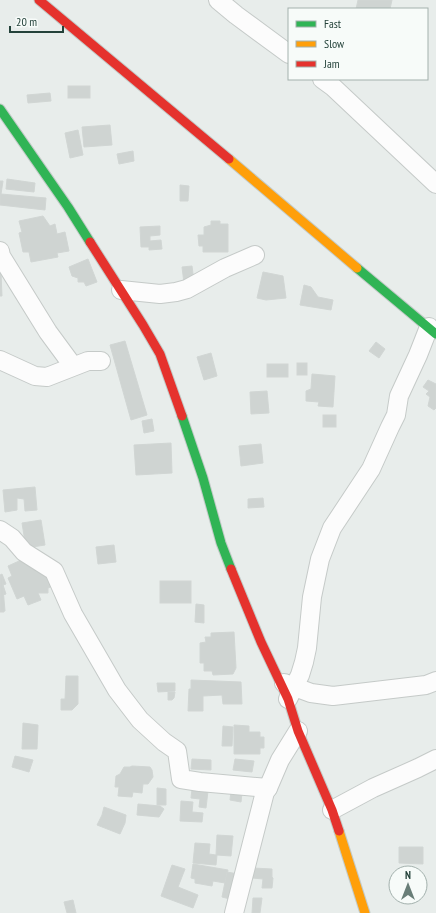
<svg xmlns="http://www.w3.org/2000/svg" width="436" height="913" viewBox="0 0 436 913" font-family="'PT Sans Narrow',sans-serif">
  <style>
    .building { fill: #cfd4d2; stroke: #d1d6d4 }
    .lines { fill: none; stroke-linecap: round; stroke-linejoin: round }
    .street-casing { stroke: #c5cac8; stroke-width: 20 }
    .fast-casing { stroke: #c3cbc8; stroke-width: 11 }
    .slow-casing { stroke: #c3cbc8; stroke-width: 11 }
    .jam-casing { stroke: #c3cbc8; stroke-width: 11 }
    .street { stroke: #fcfcfc; stroke-width: 18 }
    .fast { stroke: #30b455; stroke-width: 9 }
    .slow { stroke: #ff9f0a; stroke-width: 9 }
    .jam { stroke: #e5322d; stroke-width: 9 }
  </style>
  <rect width="100%" height="100%" fill="#e8edeb"/>
  <g class="building">
    <polygon points="358,0 392,0 390,9 356,9"/>
    <rect x="68" y="86" width="22" height="12"/>
    <polygon points="50,93 51,101 28,103 27,95"/>
    <polygon points="110,125 112,145 84,147 82,127"/>
    <polygon points="78,130 83,155 70,158 65,133"/>
    <polygon points="133,151 134,161 119,164 117,154"/>
    <polygon points="7,179 35,183 34,192 6,189"/>
    <polygon points="0,181 3,181 1,194 46,198 45,210 0,205"/>
    <polygon points="180,185 189,186 188,201 180,201"/>
    <polygon points="43,216 50,226 55,224 57,234 65,232 69,251 57,253 58,257 31,262 29,252 23,252 19,233 22,232 19,221"/>
    <polygon points="211,221 220,221 220,224 228,224 228,252 203,252 203,246 199,246 198,235 204,235 204,227 211,225"/>
    <polygon points="160,226 160,235 150,236 150,241 161,240 162,249 149,250 149,247 141,247 140,227"/>
    <polygon points="88,259 97,282 86,286 84,282 78,282 78,278 72,276 69,267"/>
    <polygon points="192,266 194,282 184,283 182,267"/>
    <polygon points="263,272 283,276 286,298 266,300 257,298"/>
    <polygon points="0,273 1,273 2,296 0,296"/>
    <polygon points="304,285 311,287 318,297 333,300 331,310 300,305"/>
    <polygon points="125,341 147,415 131,420 110,345"/>
    <polygon points="376,342 385,349 379,358 369,351"/>
    <polygon points="211,353 217,376 204,380 197,357"/>
    <rect x="297" y="363" width="10" height="12"/>
    <rect x="267" y="364" width="21" height="13"/>
    <polygon points="312,374 335,376 333,407 318,406 319,402 306,401 306,391 311,389"/>
    <polygon points="428,380 436,384 436,408 434,410 428,406 430,397 426,394 429,391 423,387"/>
    <polygon points="267,391 269,413 251,414 250,392"/>
    <rect x="323" y="415" width="13" height="12"/>
    <polygon points="152,419 154,431 144,433 142,421"/>
    <polygon points="171,443 172,473 136,475 134,445"/>
    <polygon points="261,444 263,463 241,466 239,446"/>
    <polygon points="35,487 37,510 25,511 24,499 17,498 17,510 5,512 3,490"/>
    <polygon points="263,498 264,507 248,508 248,499"/>
    <polygon points="41,520 45,545 26,548 22,523"/>
    <polygon points="114,545 116,562 98,564 96,547"/>
    <polygon points="28,557 32,568 45,562 55,585 48,588 48,593 38,593 41,600 28,605 24,596 17,599 8,578 12,576 8,566"/>
    <polygon points="2,574 6,584 3,585 6,594 3,595 4,612 0,612 0,575"/>
    <polygon points="0,577 2,577 5,611 0,611"/>
    <rect x="160" y="581" width="31" height="22"/>
    <polygon points="196,604 204,605 204,623 195,622"/>
    <polygon points="234,632 236,668 233,674 213,675 212,671 204,671 204,663 200,663 200,643 206,642 205,637 211,637 211,633"/>
    <polygon points="66,676 78,676 78,704 72,710 61,710 61,699 65,699"/>
    <polygon points="191,680 241,682 242,704 223,704 222,695 203,696 203,711 188,711 189,689 191,689"/>
    <polygon points="157,683 175,683 175,691 158,692"/>
    <polygon points="168,692 175,692 174,698 172,700 168,700"/>
    <polygon points="23,723 38,725 37,749 22,749"/>
    <polygon points="234,725 249,726 249,732 260,732 260,737 264,737 264,748 260,748 260,754 234,754"/>
    <polygon points="223,726 233,727 232,746 222,746"/>
    <polygon points="15,756 33,760 29,772 12,767"/>
    <polygon points="192,759 211,760 211,770 191,769"/>
    <polygon points="235,759 254,761 252,772 233,770"/>
    <polygon points="132,766 150,767 152,770 153,777 148,784 143,784 142,793 133,792 132,797 118,796 119,787 115,787 116,776 120,774 124,767 130,767"/>
    <polygon points="157,788 166,789 166,805 157,805"/>
    <polygon points="192,789 208,791 206,808 199,807 200,799 191,798"/>
    <polygon points="231,791 242,793 241,802 230,800"/>
    <polygon points="181,801 193,802 192,812 203,813 202,822 180,821"/>
    <polygon points="138,804 160,806 164,809 159,817 137,815"/>
    <polygon points="104,807 126,815 125,823 120,834 97,825 102,815"/>
    <polygon points="217,835 233,836 231,856 217,855 216,865 193,863 195,843 210,844 209,854 216,855"/>
    <polygon points="399,847 423,847 423,864 399,863"/>
    <polygon points="193,864 228,870 225,883 213,881 212,886 195,883 195,879 191,878"/>
    <polygon points="172,865 185,869 178,887 198,895 193,908 161,896"/>
    <polygon points="253,868 272,869 272,877 273,878 272,888 262,888 263,879 252,878"/>
    <polygon points="227,872 238,874 234,900 222,897"/>
    <polygon points="253,898 262,898 260,913 252,913"/>
    <polygon points="73,900 76,913 67,913 64,902"/>
  </g>
  <g class="lines">
    <defs>
      <g id="street">
        <polyline points="218,0 236,15 289,54"/>
        <polyline points="322,79 333,87 436,184"/>
        <polyline points="0,251 1,256 48,332 73,366"/>
        <polyline points="121,290 160,294 176,292 187,289 225,268 255,255"/>
        <polyline points="0,360 35,376 47,377 88,361 101,361"/>
        <polyline points="0,530 12,538 24,552 54,571 73,614 117,690 140,720 164,742 177,751 181,779 200,782 268,788"/>
        <polyline points="284,683 311,693 333,696 426,685 436,681"/>
        <polyline points="288,699 300,675 304,662 307,648 312,597 320,559 332,528 371,469 390,427 396,415 399,396 418,355 429,327"/>
        <polyline points="332,810 373,788 418,768 436,759"/>
        <polyline points="234,913 265,792 268,788 280,760 298,731"/>
      </g>
      <g id="fast">
        <polyline points="0,109 68,207 90,242"/>
        <polyline points="357,268 436,334"/>
        <polyline points="182,416 203,478 221,543 231,569"/>
      </g>
      <g id="slow">
        <polyline points="229,159 357,268"/>
        <polyline points="339,831 365,913"/>
      </g>
      <g id="jam">
        <polyline points="39,0 229,159"/>
        <polyline points="90,242 143,325 160,354 182,416"/>
        <polyline points="231,569 261,642 288,699 298,731 332,810 339,831"/>
      </g>
    </defs>
    <use href="#street" class="street-casing"/>
    <use href="#fast" class="fast-casing"/>
    <use href="#slow" class="slow-casing"/>
    <use href="#jam" class="jam-casing"/>
    <use href="#street" class="street"/>
    <use href="#fast" class="fast"/>
    <use href="#slow" class="slow"/>
    <use href="#jam" class="jam"/>
  </g>
  <rect x="288" y="8" width="140" height="72" fill="#f7fbf9" stroke="#a3b1ad"/>
  <rect x="296" y="21" width="20" height="6" fill="#30b455" stroke="#a3b1ad"/>
  <text x="324" y="28" font-size="12" fill="#24423a">Fast</text>
  <rect x="296" y="41" width="20" height="6" fill="#ff9f0a" stroke="#a3b1ad"/>
  <text x="324" y="48" font-size="12" fill="#24423a">Slow</text>
  <rect x="296" y="61" width="20" height="6" fill="#e5322d" stroke="#a3b1ad"/>
  <text x="324" y="68" font-size="12" fill="#24423a">Jam</text>
  <g transform="translate(408 885)"><circle r="19" fill="#f7fbf9" stroke="#a3b1ad"/>
  <path d="M0-3L7 15L0 10L-7 15Z" fill="#697e78"/>
  <text y="-6" font-size="11" font-weight="bold" text-anchor="middle" fill="#24423a">N</text>
  </g>
  <path d="M10 26v6h53v-6" fill="none" stroke="#24423a" stroke-width="2"/>
  <text x="16" y="26" font-size="12" fill="#24423a" stroke="#f7fbf9" stroke-width="3" paint-order="stroke">20 m</text>
</svg>
